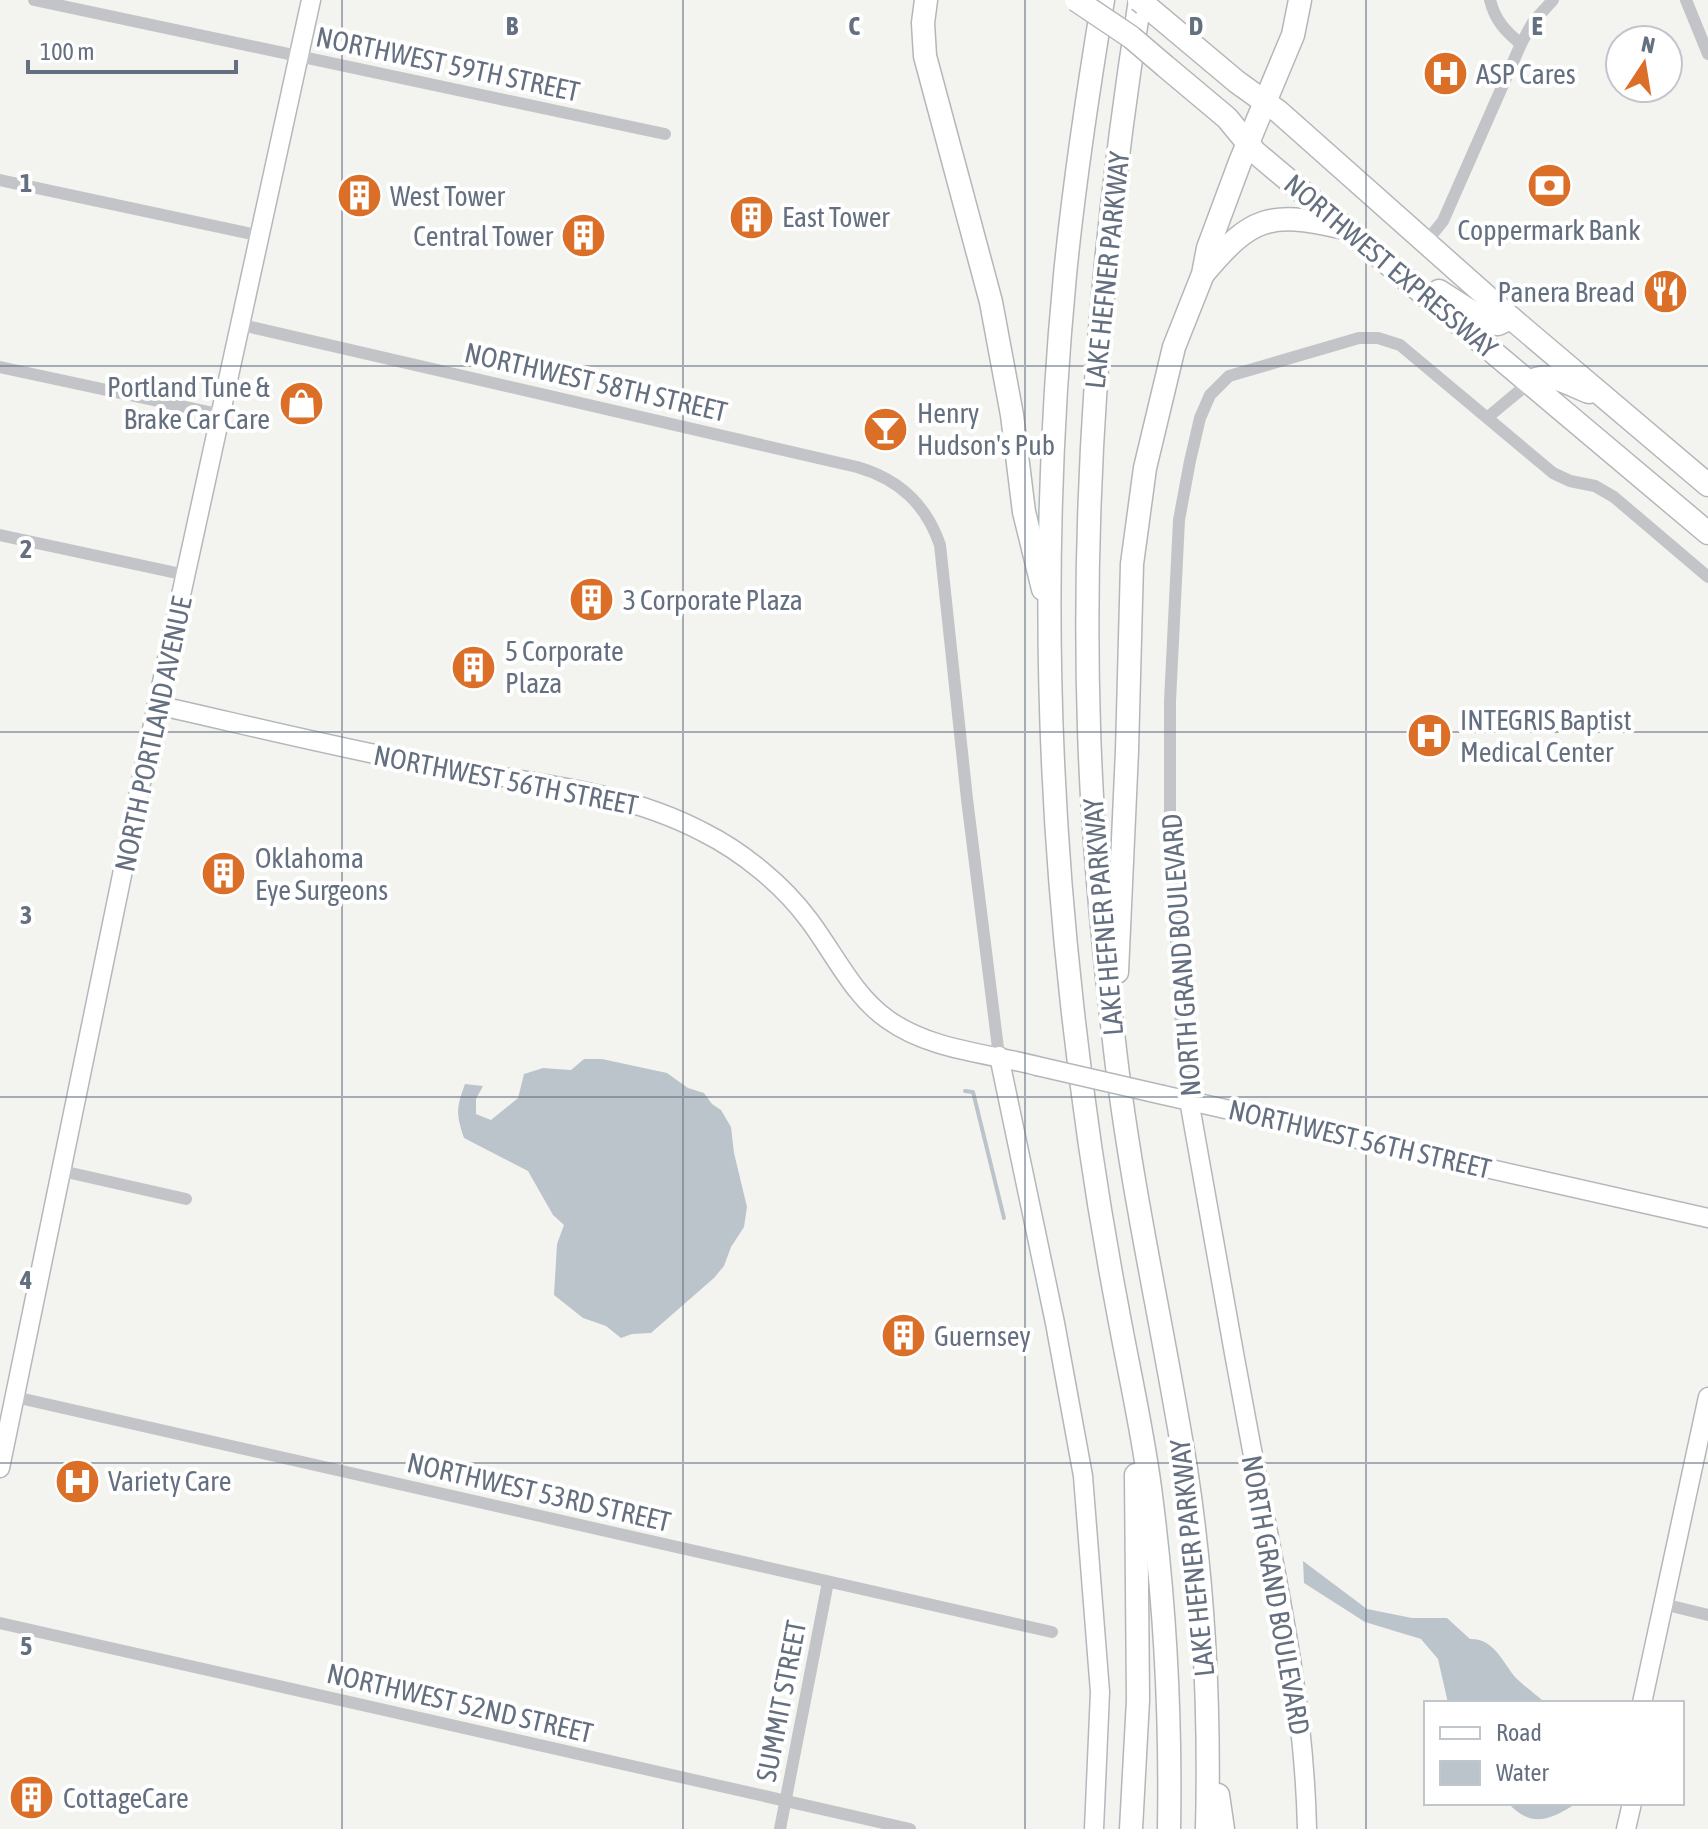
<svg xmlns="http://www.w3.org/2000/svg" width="1708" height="1829" viewBox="0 0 1708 1829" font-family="'Asap Condensed',sans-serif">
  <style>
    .water { fill: #bcc4cb }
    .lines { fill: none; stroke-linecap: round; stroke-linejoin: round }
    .stream { stroke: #bcc4cb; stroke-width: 4 }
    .secondary-casing { stroke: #b4b7bc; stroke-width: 21 }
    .highway-casing { stroke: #b4b6ba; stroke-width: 25 }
    .street { stroke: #c2c4c8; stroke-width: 12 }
    .secondary { stroke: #fff; stroke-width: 18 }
    .highway { stroke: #fff; stroke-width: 22 }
    .secondary-bridge-casing { stroke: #b4b7bc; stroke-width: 21; stroke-linecap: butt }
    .highway-bridge-casing { stroke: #b4b6ba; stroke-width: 25; stroke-linecap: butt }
    .secondary-bridge { stroke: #fff; stroke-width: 18 }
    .highway-bridge { stroke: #fff; stroke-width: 22 }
    .grid { fill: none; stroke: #646f80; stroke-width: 2; stroke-opacity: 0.55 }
    .labels { text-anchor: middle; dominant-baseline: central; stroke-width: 8; stroke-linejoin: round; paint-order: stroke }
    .street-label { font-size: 28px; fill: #646f80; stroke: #fff }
    .poi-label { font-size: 28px; fill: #646f80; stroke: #fff; text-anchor: start }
    .grid-label { font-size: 26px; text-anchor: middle; font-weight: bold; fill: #646f80; stroke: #fff; stroke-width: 8; stroke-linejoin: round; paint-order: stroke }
  </style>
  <rect width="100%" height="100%" fill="#f3f4f0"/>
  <g class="water">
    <path d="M584,1059H602L667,1073L688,1088L704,1093L712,1104L721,1110L731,1127L734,1153L747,1207L744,1227L731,1247L724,1266L714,1278L651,1333L632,1334L621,1338L606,1326L583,1318L554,1295L557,1244L564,1225L553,1215L528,1171L464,1138C456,1114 456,1108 465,1084L483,1086L476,1099V1114L491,1120L518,1098L524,1074L543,1068L571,1070Z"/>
    <path d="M1303,1561L1367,1609L1412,1618H1447L1470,1639C1494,1638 1503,1663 1516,1678C1525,1687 1536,1694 1545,1703H1448L1438,1659L1421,1639L1365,1622L1304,1583Z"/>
    <path d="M1508,1803H1577C1550,1820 1532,1829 1508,1803Z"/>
  </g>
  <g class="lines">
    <polyline class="stream" points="965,1091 973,1092 1004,1218"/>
    <defs>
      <g id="secondary">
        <path d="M157,705C250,726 342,749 435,766C524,782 622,789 703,832C743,852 783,885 809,920C834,953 853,995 887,1019C929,1050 988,1053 1037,1066"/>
        <polyline points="999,1056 1055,1323 1083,1476 1100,1692 1094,1829"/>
        <polyline points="1163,1095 1708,1218"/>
        <path d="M1189,1100C1209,1212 1228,1323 1249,1434C1274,1568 1304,1692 1307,1829"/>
        <polyline points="0,1468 157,705 311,0"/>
        <polyline points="1642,1703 1708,1397"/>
        <polyline points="1626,1829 1632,1803"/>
      </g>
      <g id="highway">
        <polyline points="926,0 923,23 925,56 991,302 1012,415 1024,512 1043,589"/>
        <path d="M1103,0C1088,91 1074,183 1065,275C1042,516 1045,763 1072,1004C1083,1105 1098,1206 1117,1306C1128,1367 1142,1427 1150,1488C1165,1601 1171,1714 1169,1829"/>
        <path d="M1140,0C1102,240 1081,484 1089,728C1092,832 1102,937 1114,1041C1130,1185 1163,1326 1186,1469C1204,1587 1210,1710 1207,1829"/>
        <polyline points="1144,4 1237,82 1279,112 1511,318 1708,485"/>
        <polyline points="1165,66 1227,118 1255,152 1708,533"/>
        <path d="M1204,273C1251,217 1269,211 1340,227"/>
        <polyline points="1439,291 1489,323 1498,324 1511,318"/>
        <path d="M1530,382C1548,370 1570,385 1589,392"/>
        <polyline points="1117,972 1127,751 1132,564 1145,468 1174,347 1203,274 1208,248 1240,162 1293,35 1300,0"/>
        <polyline points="1218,1795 1223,1829"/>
        <polyline points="1131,1829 1138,1700 1136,1475"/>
      </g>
    </defs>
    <use href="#secondary" class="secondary-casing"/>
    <use href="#highway" class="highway-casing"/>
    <g class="street">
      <polyline points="34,0 665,134"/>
      <path d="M1490,0C1495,20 1505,31 1521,44"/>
      <polyline points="1686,0 1708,54"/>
      <polyline points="0,180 261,236"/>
      <polyline points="1426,242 1443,221 1521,44 1533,22 1553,0"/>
      <path d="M242,325L857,467C899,479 926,504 940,545L967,799L999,1056"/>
      <polyline points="0,367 223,415"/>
      <polyline points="1488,417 1530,382"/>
      <polyline points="0,535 186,575"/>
      <polyline points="1189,1100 1183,1059 1170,843 1170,701 1179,520 1190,461 1200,418 1210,395 1229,376 1359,338 1378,338 1400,345 1553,473 1570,481 1595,486 1614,497 1708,577"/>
      <polyline points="62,1171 186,1199"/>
      <polyline points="15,1397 1052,1632"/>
      <polyline points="1663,1604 1708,1615"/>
      <polyline points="0,1623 910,1829"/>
      <polyline points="780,1829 828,1582"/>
    </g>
    <use href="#secondary" class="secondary"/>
    <use href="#highway" class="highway"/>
    <defs>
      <polyline id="secondary-bridge" points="1037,1066 1163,1095"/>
      <g id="highway-bridge">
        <polyline points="1076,0 1131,37 1165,66"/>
        <polyline points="1139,0 1144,4"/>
      </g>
    </defs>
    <use href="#secondary-bridge" class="secondary-bridge-casing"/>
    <use href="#highway-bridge" class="highway-bridge-casing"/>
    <use href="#secondary-bridge" class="secondary-bridge"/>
    <use href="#highway-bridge" class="highway-bridge"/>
  </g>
  <path class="grid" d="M342,0V1829M683,0V1829M1025,0V1829M1366,0V1829M0,366H1708M0,732H1708M0,1097H1708M0,1463H1708"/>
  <defs>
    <symbol id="hospital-disc" viewBox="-11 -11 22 22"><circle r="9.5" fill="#db6f28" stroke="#fff"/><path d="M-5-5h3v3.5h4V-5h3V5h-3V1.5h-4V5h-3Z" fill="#fff"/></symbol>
    <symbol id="bank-disc" viewBox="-11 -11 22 22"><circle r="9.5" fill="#db6f28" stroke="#fff"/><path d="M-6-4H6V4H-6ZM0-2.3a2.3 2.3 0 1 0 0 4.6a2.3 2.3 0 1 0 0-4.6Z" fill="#fff"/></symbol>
    <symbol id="building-disc" viewBox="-11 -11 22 22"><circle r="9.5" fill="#db6f28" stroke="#fff"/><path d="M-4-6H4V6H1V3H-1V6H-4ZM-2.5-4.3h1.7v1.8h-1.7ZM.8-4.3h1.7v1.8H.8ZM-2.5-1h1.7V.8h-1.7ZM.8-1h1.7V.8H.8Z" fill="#fff"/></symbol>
    <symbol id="restaurant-disc" viewBox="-11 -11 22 22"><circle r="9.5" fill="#db6f28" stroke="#fff"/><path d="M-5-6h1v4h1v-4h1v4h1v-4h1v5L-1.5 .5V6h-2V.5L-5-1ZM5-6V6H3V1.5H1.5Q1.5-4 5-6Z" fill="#fff"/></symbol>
    <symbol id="shop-disc" viewBox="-11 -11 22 22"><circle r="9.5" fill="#db6f28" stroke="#fff"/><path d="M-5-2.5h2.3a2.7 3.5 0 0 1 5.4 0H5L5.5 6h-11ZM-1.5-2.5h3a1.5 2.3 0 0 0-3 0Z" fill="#fff"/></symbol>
    <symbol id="bar-disc" viewBox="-11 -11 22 22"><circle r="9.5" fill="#db6f28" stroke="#fff"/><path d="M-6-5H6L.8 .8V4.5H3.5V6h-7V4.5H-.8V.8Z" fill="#fff"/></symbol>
  </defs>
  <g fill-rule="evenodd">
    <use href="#hospital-disc" x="1420" y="48" width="51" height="51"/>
    <use href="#bank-disc" x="1524" y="160" width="51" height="51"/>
    <use href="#building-disc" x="334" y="170" width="51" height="51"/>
    <use href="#building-disc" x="726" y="192" width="51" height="51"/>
    <use href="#building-disc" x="558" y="210" width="51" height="51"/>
    <use href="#restaurant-disc" x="1640" y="266" width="51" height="51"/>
    <use href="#shop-disc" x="276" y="378" width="51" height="51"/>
    <use href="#bar-disc" x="860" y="404" width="51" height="51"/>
    <use href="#building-disc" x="566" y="574" width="51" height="51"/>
    <use href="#building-disc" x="448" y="642" width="51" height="51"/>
    <use href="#hospital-disc" x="1404" y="710" width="51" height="51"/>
    <use href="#building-disc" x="198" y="848" width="51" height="51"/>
    <use href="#building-disc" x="878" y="1310" width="51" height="51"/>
    <use href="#hospital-disc" x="52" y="1456" width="51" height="51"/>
    <use href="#building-disc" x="6" y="1772" width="51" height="51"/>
  </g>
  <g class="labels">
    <g class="street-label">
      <text transform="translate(448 64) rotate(12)">NORTHWEST 59TH STREET</text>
      <text transform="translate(1391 266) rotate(40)">NORTHWEST EXPRESSWAY</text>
      <text transform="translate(1107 270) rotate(-84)">LAKE HEFNER PARKWAY</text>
      <text transform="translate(596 382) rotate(13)">NORTHWEST 58TH STREET</text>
      <text transform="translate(153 734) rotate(-78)">NORTH PORTLAND AVENUE</text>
      <text transform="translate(506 780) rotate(11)">NORTHWEST 56TH STREET</text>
      <text transform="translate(1103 917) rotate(-95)">LAKE HEFNER PARKWAY</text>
      <text transform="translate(1181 955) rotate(-94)">NORTH GRAND BOULEVARD</text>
      <text transform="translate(1360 1139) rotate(13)">NORTHWEST 56TH STREET</text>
      <text transform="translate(539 1492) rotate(13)">NORTHWEST 53RD STREET</text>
      <text transform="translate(1192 1558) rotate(-96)">LAKE HEFNER PARKWAY</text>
      <text transform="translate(1276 1595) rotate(80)">NORTH GRAND BOULEVARD</text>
      <text transform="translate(781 1701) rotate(-79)">SUMMIT STREET</text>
      <text transform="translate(460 1703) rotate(13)">NORTHWEST 52ND STREET</text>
    </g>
    <g class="poi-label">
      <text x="1476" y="74">ASP Cares</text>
      <text x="390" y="196">West Tower</text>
      <text x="782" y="217">East Tower</text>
      <text x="1549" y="230" text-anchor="middle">Coppermark Bank</text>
      <text x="553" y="236" text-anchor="end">Central Tower</text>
      <text x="1635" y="292" text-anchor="end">Panera Bread</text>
      <text x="270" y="387" text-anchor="end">Portland Tune &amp;<tspan x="270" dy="32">Brake Car Care</tspan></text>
      <text x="917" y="413">Henry<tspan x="917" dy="32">Hudson's Pub</tspan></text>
      <text x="623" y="600">3 Corporate Plaza</text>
      <text x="505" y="651">5 Corporate<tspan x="505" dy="32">Plaza</tspan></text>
      <text x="1460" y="720">INTEGRIS Baptist<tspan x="1460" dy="32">Medical Center</tspan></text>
      <text x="255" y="858">Oklahoma<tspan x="255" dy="32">Eye Surgeons</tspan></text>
      <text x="934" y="1336">Guernsey</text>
      <text x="108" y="1481">Variety Care</text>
      <text x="63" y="1798">CottageCare</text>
    </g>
  </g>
  <g class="grid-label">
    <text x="512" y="35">B</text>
    <text x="854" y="35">C</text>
    <text x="1196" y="35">D</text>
    <text x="1537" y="35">E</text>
    <text x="26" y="192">1</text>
    <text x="26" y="558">2</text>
    <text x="26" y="924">3</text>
    <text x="26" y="1289">4</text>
    <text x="26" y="1655">5</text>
  </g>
  <rect x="1424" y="1701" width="260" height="104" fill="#ffffff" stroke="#c1c5cc" stroke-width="2"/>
  <rect x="1440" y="1727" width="40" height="12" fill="#ffffff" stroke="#c1c5cc" stroke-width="2"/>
  <text x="1496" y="1741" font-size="24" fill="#646f80">Road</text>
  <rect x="1440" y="1761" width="40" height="24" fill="#bcc4cb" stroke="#c1c5cc" stroke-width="2"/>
  <text x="1496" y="1781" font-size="24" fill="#646f80">Water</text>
  <g transform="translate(1644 64) rotate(12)"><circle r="38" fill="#ffffff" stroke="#c1c5cc" stroke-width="2"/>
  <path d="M0-6L14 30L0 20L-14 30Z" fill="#db6f28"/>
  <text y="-12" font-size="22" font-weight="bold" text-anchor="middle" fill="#646f80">N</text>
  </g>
  <path d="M28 60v12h208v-12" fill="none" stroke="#646f80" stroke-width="4"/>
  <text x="40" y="60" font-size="24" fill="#646f80" stroke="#ffffff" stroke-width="6" paint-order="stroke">100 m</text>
</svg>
